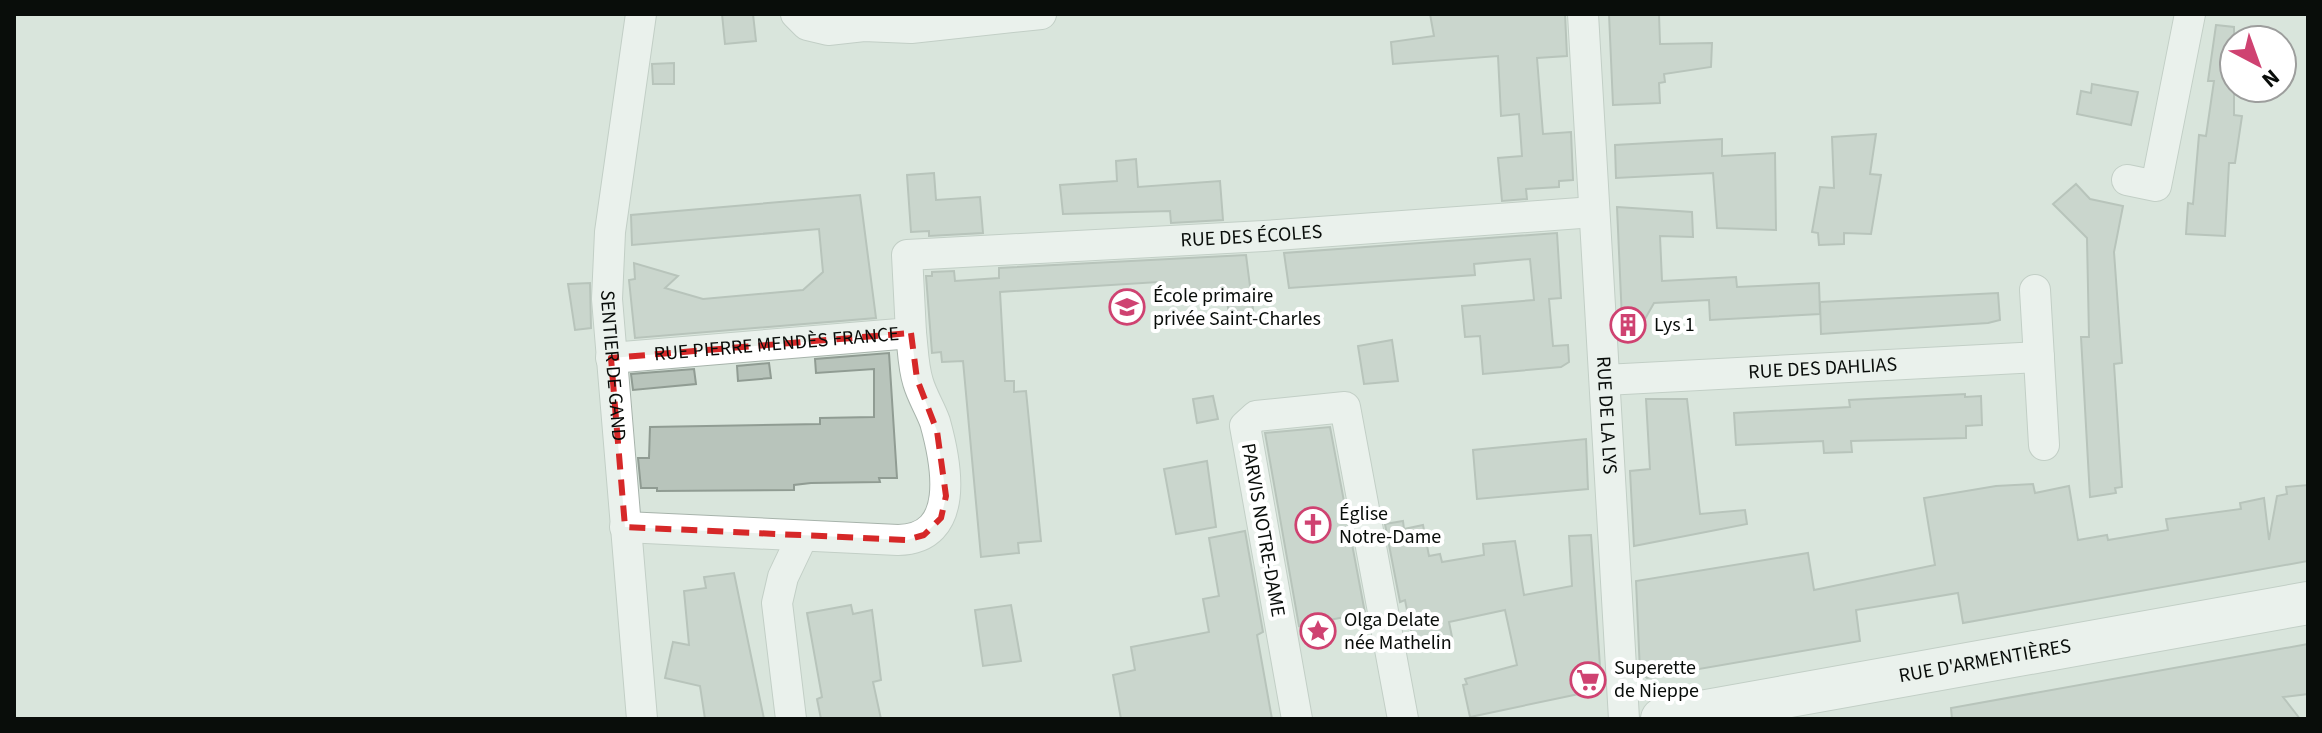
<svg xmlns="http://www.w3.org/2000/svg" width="2322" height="733" viewBox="0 0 2322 733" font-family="'Source Sans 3',sans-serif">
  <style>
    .building { fill: #b8c4bb; stroke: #909c93; stroke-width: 2 }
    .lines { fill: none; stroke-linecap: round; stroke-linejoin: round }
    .street-casing { stroke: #a7b3ab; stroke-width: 32 }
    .secondary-casing { stroke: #a7b3ab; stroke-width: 44 }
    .street { stroke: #fff; stroke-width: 30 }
    .secondary { stroke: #fff; stroke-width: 42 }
    .marked { fill: none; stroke: #d62828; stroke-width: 6; stroke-dasharray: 16 10; stroke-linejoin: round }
    .labels { text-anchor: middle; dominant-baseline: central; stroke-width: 8; stroke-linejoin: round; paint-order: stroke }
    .street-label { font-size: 20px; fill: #090d0a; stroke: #fff }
    .poi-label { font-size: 20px; fill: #090d0a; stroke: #fff; text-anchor: start }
  </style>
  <rect width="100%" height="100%" fill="#d9e5dc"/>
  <g class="building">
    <polygon points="722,14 753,14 756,41 725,44"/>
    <polygon points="1430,14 1565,14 1567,56 1537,58 1543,134 1571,132 1573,180 1559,181 1559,187 1526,189 1527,199 1502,201 1498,158 1522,156 1519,114 1501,116 1498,56 1393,64 1391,42 1434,36"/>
    <polygon points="1609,14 1659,14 1660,44 1712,43 1711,67 1664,74 1665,82 1659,83 1660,103 1613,105"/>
    <polygon points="2216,25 2234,27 2234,115 2242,116 2235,163 2229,163 2225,236 2186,234 2188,203 2193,204 2199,135 2206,136 2214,81 2208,81"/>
    <polygon points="674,63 674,84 653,84 652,64"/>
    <polygon points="2092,84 2138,92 2131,125 2077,114 2081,91 2091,93"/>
    <polygon points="1876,134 1870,174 1881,175 1871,234 1844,233 1844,244 1819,245 1818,233 1812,232 1820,187 1834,188 1832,137"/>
    <polygon points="1722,139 1722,156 1775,153 1776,230 1717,228 1713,173 1616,178 1615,145"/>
    <polygon points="1136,159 1138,187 1220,181 1223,220 1171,223 1170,211 1063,214 1060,185 1117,181 1116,161"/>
    <polygon points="934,173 936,200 980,197 983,233 929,236 929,231 911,232 907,175"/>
    <polygon points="2076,184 2090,199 2123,206 2114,252 2122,363 2114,364 2122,487 2115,488 2116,493 2090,497 2081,337 2089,337 2087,238 2053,204"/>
    <polygon points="860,195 876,318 635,338 629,280 635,279 634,263 678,276 665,288 703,299 803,290 823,272 819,229 632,245 631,215"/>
    <polygon points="1617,207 1692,212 1693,237 1660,236 1662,281 1736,277 1737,287 1819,283 1820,314 1710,320 1709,300 1654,303 1645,319 1622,320"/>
    <polygon points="1557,233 1561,298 1549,299 1553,346 1568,345 1569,362 1561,367 1483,374 1480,336 1465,337 1462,306 1534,300 1530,259 1474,264 1475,275 1289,288 1284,253"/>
    <polygon points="1246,255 1255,325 1231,327 1225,289 1158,293 1158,282 1000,292 1005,381 1014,381 1014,392 1026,391 1041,541 1018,543 1019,553 981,557 963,361 942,362 941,352 932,353 926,276 932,276 932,272 954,271 955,281 999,278 999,268"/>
    <polygon points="590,283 591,328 575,330 568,284"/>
    <polygon points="1998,293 2000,320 1988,323 1821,334 1820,302"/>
    <polygon points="1392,340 1398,381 1364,384 1358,346"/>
    <polygon points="889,353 897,478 879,478 880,482 811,483 794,485 794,490 657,491 657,488 641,488 638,458 649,458 650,427 820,424 820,418 874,417 874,369 816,373 815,359"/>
    <polygon points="769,363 771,378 738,381 737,366"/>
    <polygon points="694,369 696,384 633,390 631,374"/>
    <polygon points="1965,394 1965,397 1981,396 1982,425 1966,426 1966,438 1851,441 1852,452 1824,453 1823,441 1736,445 1734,413 1850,407 1849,400"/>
    <polygon points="1213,396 1218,419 1197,423 1193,399"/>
    <polygon points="1646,399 1687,399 1700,514 1745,510 1747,524 1634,546 1630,471 1650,469"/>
    <polygon points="1330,427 1365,613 1299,626 1265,433"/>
    <polygon points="1586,439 1588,489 1477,499 1473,450"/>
    <polygon points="1207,461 1216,527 1176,534 1164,469"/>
    <polygon points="2033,484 2035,493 2069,486 2078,540 2107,535 2108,540 2168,530 2166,519 2241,509 2240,503 2264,498 2269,540 2277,496 2287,494 2286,487 2308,485 2308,561 1963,623 1958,593 1856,610 1860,641 1647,678 1640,672 1636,581 1808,553 1814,590 1935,565 1924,498 1996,486"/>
    <polygon points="1403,521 1404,529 1423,525 1429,556 1440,554 1442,562 1484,555 1483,544 1515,541 1524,595 1572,586 1569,536 1591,535 1601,681 1593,691 1470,717 1463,685 1467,684 1465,679 1517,665 1505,610 1449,622 1452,637 1414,645 1405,600 1400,602 1385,524"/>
    <polygon points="1245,531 1263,632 1257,635 1272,719 1121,719 1113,675 1135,670 1131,647 1209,632 1203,599 1219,596 1209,538"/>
    <polygon points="734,573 764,719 705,719 700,686 665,678 673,642 689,645 684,591 706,588 704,577"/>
    <polygon points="851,605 853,614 872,610 881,680 873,682 881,719 821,719 817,699 822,697 807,613"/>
    <polygon points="1011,605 1021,661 983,666 975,610"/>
    <polygon points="2308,644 2308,694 2283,697 2300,719 1952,719 1951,708"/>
  </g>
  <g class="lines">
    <defs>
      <g id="street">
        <path id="s1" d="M641,14L610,232L607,299L642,719"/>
        <polyline points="796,14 807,25 828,30 864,26 911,28 1041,14"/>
        <path id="s2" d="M1583,14L1624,719"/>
        <polyline points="2127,180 2156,186 2190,14"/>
        <polyline points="2035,290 2044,445"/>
        <path id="s3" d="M611,358L911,333L907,255L1264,236L1594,212"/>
        <path id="s4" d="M1605,380L2039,357"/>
        <path d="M625,527L898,540C961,539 947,465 935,422C930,408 922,396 918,382C913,366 913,349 911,333"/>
        <polyline points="791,719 777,603 783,577 802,537"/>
        <polyline points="1297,719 1245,426 1256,416 1345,407 1403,719"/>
      </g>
      <g id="secondary">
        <path id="s5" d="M1662,719L2308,603"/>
      </g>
    </defs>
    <use href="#street" class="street-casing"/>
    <use href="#secondary" class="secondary-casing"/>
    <use href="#street" class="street"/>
    <use href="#secondary" class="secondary"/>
  </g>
  <path d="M0 0H2322V733H0ZM911,333L917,379L937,431L946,496L941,518L924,535L907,540L625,527L611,358Z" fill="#d9e5dc" fill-opacity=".55" fill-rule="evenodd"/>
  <path class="marked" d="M911,333L917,379L937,431L946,496L941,518L924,535L907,540L625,527L611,358Z"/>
  <defs>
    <symbol id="school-ring" viewBox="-11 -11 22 22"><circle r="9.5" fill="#fff" stroke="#cf4271" stroke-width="1.5"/><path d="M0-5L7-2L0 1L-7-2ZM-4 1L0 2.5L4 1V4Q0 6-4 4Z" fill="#cf4271"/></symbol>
    <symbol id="building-ring" viewBox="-11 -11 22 22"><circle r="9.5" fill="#fff" stroke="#cf4271" stroke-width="1.5"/><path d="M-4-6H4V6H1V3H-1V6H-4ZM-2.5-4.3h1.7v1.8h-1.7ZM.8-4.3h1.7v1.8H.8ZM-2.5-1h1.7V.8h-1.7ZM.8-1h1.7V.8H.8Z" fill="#cf4271"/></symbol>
    <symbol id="church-ring" viewBox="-11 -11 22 22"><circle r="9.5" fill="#fff" stroke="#cf4271" stroke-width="1.5"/><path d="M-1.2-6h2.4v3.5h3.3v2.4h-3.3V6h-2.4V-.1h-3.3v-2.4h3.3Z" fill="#cf4271"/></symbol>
    <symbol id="sight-ring" viewBox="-11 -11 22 22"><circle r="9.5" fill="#fff" stroke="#cf4271" stroke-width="1.5"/><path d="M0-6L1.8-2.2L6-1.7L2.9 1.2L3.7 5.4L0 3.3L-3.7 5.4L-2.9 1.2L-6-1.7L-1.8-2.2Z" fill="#cf4271"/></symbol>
    <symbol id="supermarket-ring" viewBox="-11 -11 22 22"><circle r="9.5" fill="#fff" stroke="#cf4271" stroke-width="1.5"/><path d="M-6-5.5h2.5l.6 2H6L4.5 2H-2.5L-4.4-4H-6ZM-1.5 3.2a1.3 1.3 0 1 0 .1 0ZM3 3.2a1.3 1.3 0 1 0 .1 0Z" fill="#cf4271"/></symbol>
  </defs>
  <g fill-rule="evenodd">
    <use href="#school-ring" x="1107" y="287" width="40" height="40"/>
    <use href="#building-ring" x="1608" y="305" width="40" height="40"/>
    <use href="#church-ring" x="1293" y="505" width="40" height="40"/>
    <use href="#sight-ring" x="1298" y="611" width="40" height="40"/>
    <use href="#supermarket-ring" x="1568" y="660" width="40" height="40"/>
  </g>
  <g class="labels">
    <g class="street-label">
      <text stroke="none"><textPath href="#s3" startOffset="724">RUE DES ÉCOLES</textPath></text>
      <text stroke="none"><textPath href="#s3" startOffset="166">RUE PIERRE MENDÈS FRANCE</textPath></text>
      <text stroke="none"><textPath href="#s1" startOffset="354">SENTIER DE GAND</textPath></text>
      <text stroke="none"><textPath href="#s4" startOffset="218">RUE DES DAHLIAS</textPath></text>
      <text stroke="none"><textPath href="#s2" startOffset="402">RUE DE LA LYS</textPath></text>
      <text transform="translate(1263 530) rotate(80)">PARVIS NOTRE-DAME</text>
      <text stroke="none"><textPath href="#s5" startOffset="328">RUE D'ARMENTIÈRES</textPath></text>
    </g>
    <g class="poi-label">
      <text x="1153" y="296">École primaire<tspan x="1153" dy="23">privée Saint-Charles</tspan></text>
      <text x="1654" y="325">Lys 1</text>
      <text x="1339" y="514">Église<tspan x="1339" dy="23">Notre-Dame</tspan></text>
      <text x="1344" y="620">Olga Delate<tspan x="1344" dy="23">née Mathelin</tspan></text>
      <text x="1614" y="668">Superette<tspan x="1614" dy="23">de Nieppe</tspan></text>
    </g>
  </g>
  <rect width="2322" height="733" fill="none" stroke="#090d0a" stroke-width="32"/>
  <g transform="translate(2258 64) rotate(139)"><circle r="38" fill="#ffffff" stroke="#9d9e9d" stroke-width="2"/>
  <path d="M0-6L14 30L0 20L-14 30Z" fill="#cf4271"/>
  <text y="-12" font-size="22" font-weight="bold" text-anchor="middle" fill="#090d0a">N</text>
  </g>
</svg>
